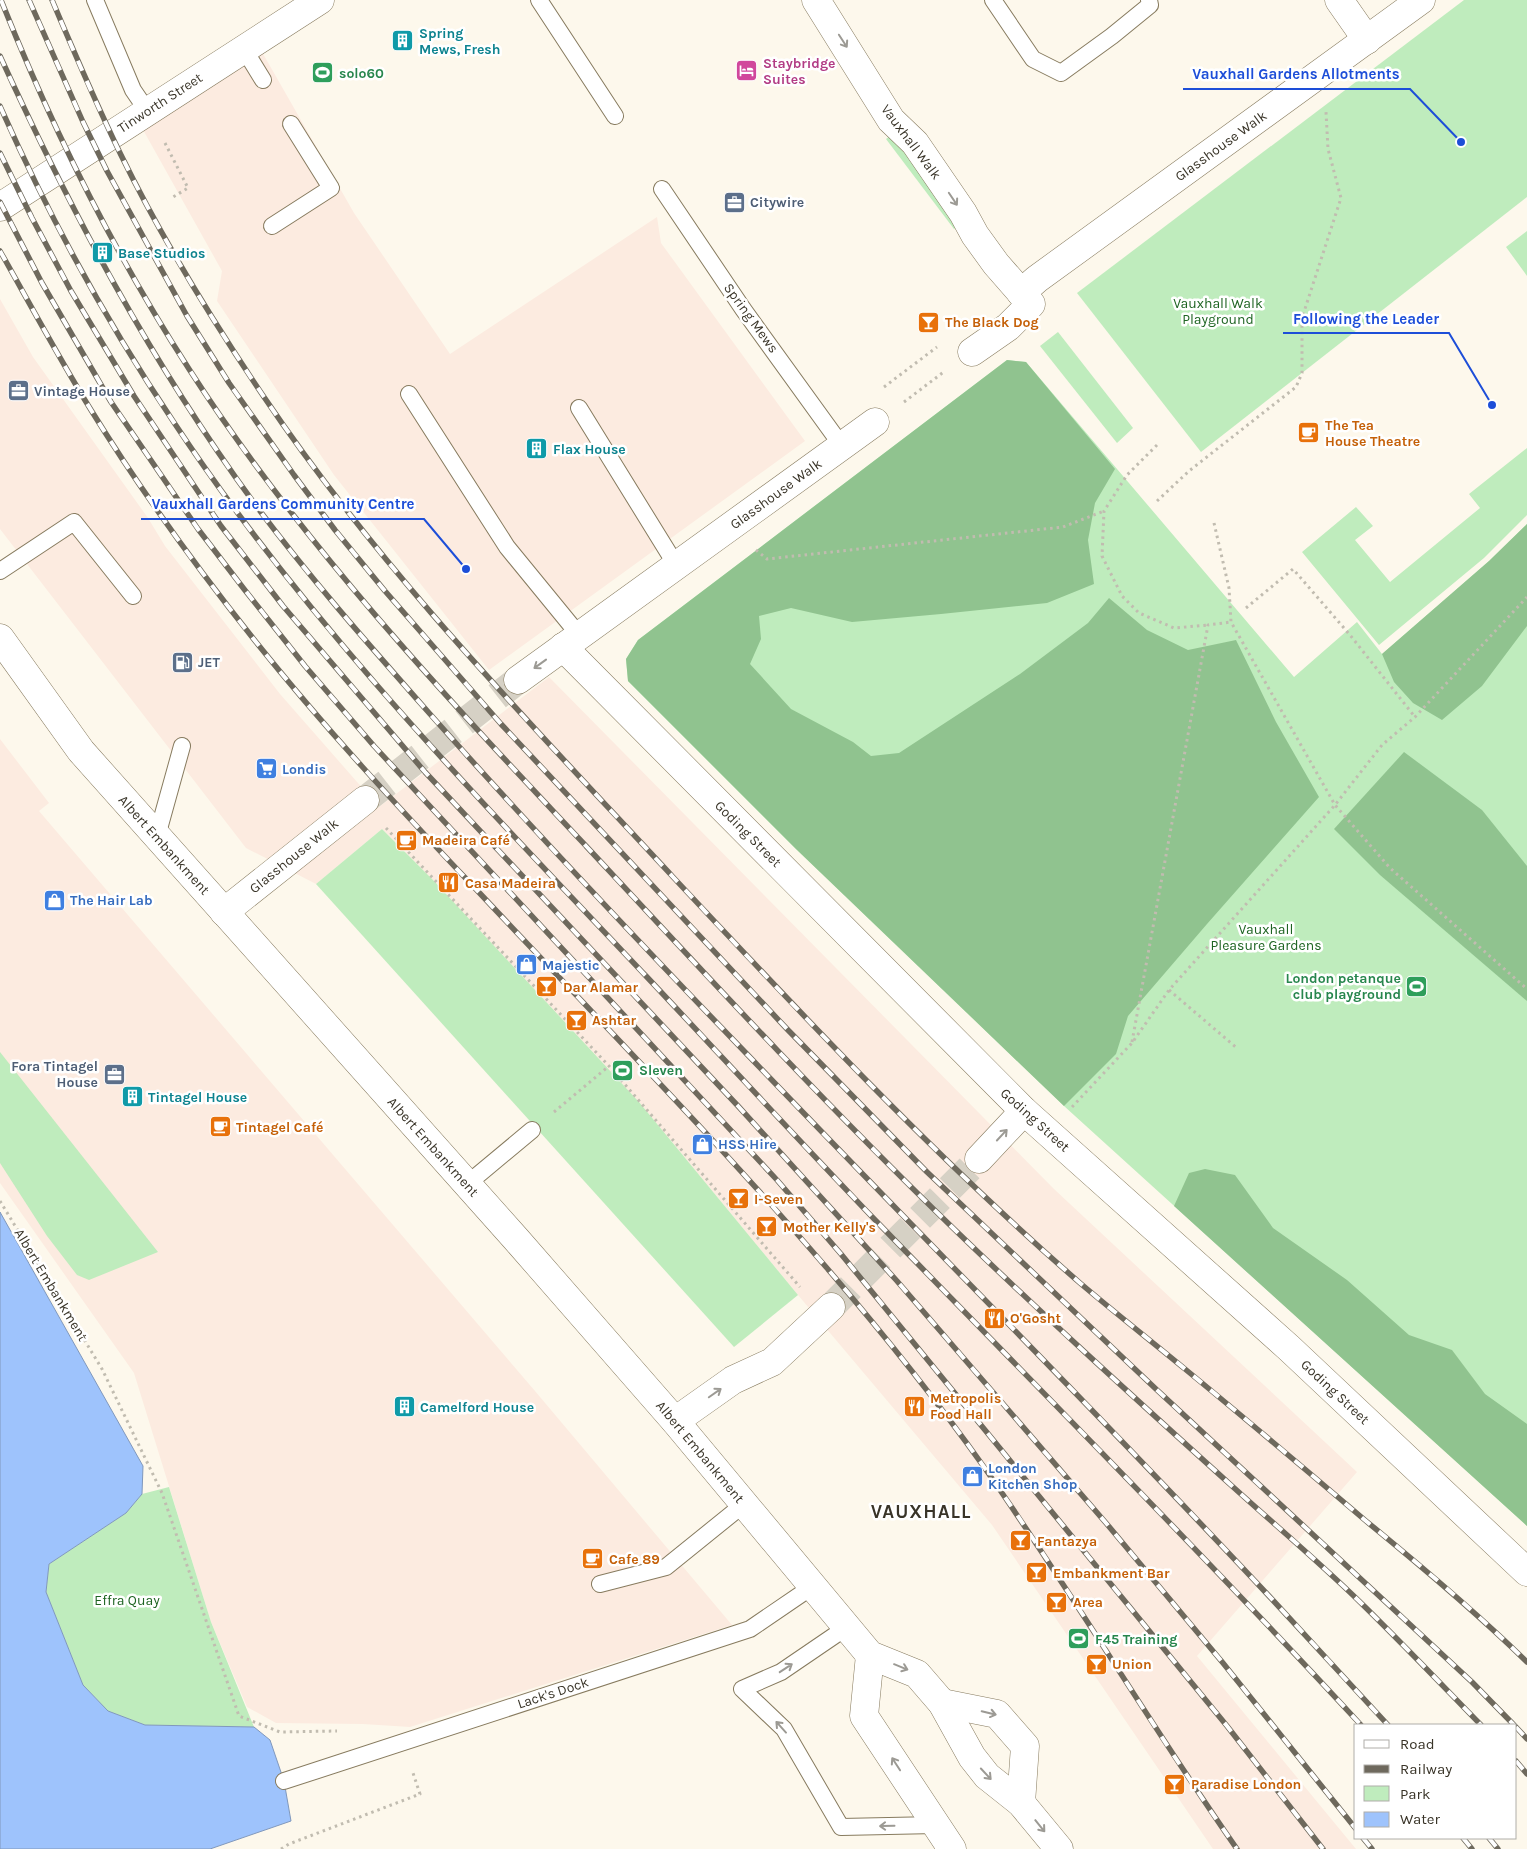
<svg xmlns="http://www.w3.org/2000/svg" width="1527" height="1849" viewBox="0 0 1527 1849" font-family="Karla,sans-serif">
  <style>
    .commercial { fill: #fcebe0 }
    .green { fill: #bfecbd }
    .forest { fill: #90c38f }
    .water { fill: #9ec3fc; stroke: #8098bc }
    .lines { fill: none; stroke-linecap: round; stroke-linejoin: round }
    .minor-tunnel { stroke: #d6d1c5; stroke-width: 28; stroke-dasharray: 28 14; stroke-linecap: butt }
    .service-casing { stroke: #877b5f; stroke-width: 18 }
    .minor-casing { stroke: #877b5f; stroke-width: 29 }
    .primary-casing { stroke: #877b5f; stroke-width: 29 }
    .path { stroke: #c1bcb0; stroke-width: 3; stroke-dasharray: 2.5 4; stroke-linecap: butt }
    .service { stroke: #fff; stroke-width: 16 }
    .minor { stroke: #fff; stroke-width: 28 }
    .primary { stroke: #fff; stroke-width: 28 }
    .rail-casing { stroke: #6e695d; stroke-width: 5.5 }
    .rail { stroke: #fff; stroke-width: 4; stroke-dasharray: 11; stroke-linecap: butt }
    .oneway { stroke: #9c9a94 }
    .labels { text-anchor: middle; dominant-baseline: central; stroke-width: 5; stroke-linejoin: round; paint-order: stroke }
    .culture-label { font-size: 14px; font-weight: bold; fill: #0d838f; stroke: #fff; text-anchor: start }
    .hotel-label { font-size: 14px; font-weight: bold; fill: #b23c85; stroke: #fff; text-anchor: start }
    .leisure-label { font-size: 14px; font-weight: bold; fill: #27864d; stroke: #fff; text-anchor: start }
    .street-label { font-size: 14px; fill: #393428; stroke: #fff }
    .service-label { font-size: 14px; font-weight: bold; fill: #4e5e75; stroke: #fff; text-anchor: start }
    .park-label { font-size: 14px; fill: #1e6422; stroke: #fff }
    .food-label { font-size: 14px; font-weight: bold; fill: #c56008; stroke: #fff; text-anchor: start }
    .shop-label { font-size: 14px; font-weight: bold; fill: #366cbe; stroke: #fff; text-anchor: start }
    .district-label { font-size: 19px; font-weight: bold; letter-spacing: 1px; fill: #393428; stroke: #fff }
    .leader { fill: none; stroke: #1d4ed8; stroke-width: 2 }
    .callout-dot { fill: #1d4ed8; stroke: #fff; stroke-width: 2 }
    .callout-label { font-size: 15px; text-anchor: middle; font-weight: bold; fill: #1d4ed8; stroke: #fff; stroke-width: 5; stroke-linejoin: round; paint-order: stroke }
  </style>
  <rect width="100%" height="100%" fill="#fdf8ec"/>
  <g class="commercial">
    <polygon points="262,52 354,213 450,354 657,217 661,243 805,441 489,670 334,475 217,301 222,271 142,128"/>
    <polygon points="0,299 33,357 148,518 165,546 280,694 379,807 549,677 1054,1189 1357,1472 1197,1656 1356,1849 1213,1849 992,1525 798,1295 639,1102 435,882 382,829 316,884 246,848 0,529"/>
    <polygon points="0,739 49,803 39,811 535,1391 732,1625 410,1727 363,1724 276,1723 247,1707 211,1622 134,1373 0,1183"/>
  </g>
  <g class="green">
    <polygon points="1464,0 1527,0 1527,197 1201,452 1077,293"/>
    <polygon points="895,132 963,222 954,229 886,139"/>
    <polygon points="1527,231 1527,276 1506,247"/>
    <polygon points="1058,332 1133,428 1117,443 1040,346"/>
    <polygon points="1007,360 1026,362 1294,677 1357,622 1382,654 1489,561 1527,524 1527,1526 1064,1106 796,849 628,681 626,659 638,640"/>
    <polygon points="1527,448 1527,515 1484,558 1379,645 1302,552 1356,507 1373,526 1355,540 1390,582 1480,508 1469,494"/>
    <polygon points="382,829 435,882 639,1102 798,1295 734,1347 316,884"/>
    <polygon points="0,1052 158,1252 89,1280 77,1275 47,1236 0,1163"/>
    <polygon points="169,1487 211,1622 254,1727 145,1725 108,1711 83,1685 46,1592 49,1564 126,1513 142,1494"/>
  </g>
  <g class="forest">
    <polygon points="1007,360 1026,362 1115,469 1095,503 1088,540 1094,584 1047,603 941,614 852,622 791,608 759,616 761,639 750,664 791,709 853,742 871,756 899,753 1020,674 1088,623 1109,598 1147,630 1188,650 1236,640 1276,722 1319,797 1207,924 1128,1016 1116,1054 1064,1106 796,849 628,681 626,659 638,640"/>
    <polygon points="1527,524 1527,626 1482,686 1442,720 1413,703 1394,682 1382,654 1489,561"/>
    <polygon points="1404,752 1482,810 1527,866 1527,1001 1380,875 1334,829"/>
    <polygon points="1205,1169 1235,1175 1273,1228 1347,1280 1409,1335 1452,1350 1485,1394 1527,1424 1527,1526 1174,1206 1189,1173"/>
  </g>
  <polygon class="water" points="0,1212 143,1466 142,1494 126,1513 49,1564 46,1592 83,1685 108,1711 145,1725 254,1727 270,1740 284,1781 291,1821 210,1849 0,1849"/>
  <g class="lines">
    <g class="minor-tunnel">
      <polyline points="365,800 518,680"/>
      <polyline points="831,1307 979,1159"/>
    </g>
    <defs>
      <g id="service">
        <polyline points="95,0 133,90 148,112"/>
        <polyline points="539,0 615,116"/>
        <polyline points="993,0 1033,59 1061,73 1112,36 1150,5 1149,0"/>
        <polyline points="244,49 263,80"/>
        <polyline points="662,189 743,309 842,446"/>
        <polyline points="272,226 331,188 291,124"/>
        <polyline points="409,394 507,547 579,635"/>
        <polyline points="579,408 676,565"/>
        <polyline points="0,571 74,522 133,596"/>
        <polyline points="157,836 182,746"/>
        <polyline points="466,1185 532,1130"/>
        <polyline points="600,1584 666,1567 744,1504"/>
        <polyline points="847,1627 781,1672 742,1689 784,1729 841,1827 936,1825"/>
        <polyline points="284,1781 750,1629 813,1586"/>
      </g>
      <g id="minor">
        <polyline points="816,0 891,120 915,143 963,213 975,235 996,264 1031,304 1008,327 972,352"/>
        <polyline points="1339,0 1367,40"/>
        <polyline points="0,207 320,0"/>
        <polyline points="1021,293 1037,279 1421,0"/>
        <polyline points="563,647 1024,1111 1289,1348 1527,1572"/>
        <polyline points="518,680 875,422"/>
        <polyline points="224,912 365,800"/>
        <polyline points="979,1159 1024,1111"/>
        <polyline points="675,1421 733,1380 772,1362 831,1307"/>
      </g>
      <g id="primary">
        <polyline points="0,638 81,751 516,1239 675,1421 870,1655 917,1674 942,1703 972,1757 987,1776 1021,1803 1059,1849"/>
        <polyline points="870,1655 864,1716 952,1849"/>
        <polyline points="942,1703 997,1714 1025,1746 1021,1803"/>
      </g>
    </defs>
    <use href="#service" class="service-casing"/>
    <use href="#minor" class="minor-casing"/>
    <use href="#primary" class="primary-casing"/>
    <g class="path">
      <polyline points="165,143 188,188 173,197"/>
      <polyline points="884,387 937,347"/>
      <polyline points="904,402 945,371"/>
      <polyline points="1157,445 1127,475 1104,511 1102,556 1122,596 1139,613 1174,628 1208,625"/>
      <polyline points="1157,501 1189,471 1296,387 1302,373 1302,318 1341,198 1328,149 1326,112"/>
      <polyline points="1214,523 1229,588 1231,622 1335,805 1390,868 1527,989"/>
      <polyline points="756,550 767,559 1063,527 1104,511"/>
      <polyline points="1246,608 1293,569 1350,635 1415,717"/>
      <polyline points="386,828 609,1066 800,1287"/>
      <polyline points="1169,990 1238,1049"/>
      <polyline points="1132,1042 1208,625 1231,622"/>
      <polyline points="1072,1107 1132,1043 1169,990 1335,805 1382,745 1415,717 1527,597"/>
      <polyline points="554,1112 609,1066"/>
      <polyline points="0,1201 102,1369 162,1493 239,1716 280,1732 337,1731"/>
      <polyline points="281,1849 289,1844 420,1794 412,1770"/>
    </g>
    <use href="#service" class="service"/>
    <use href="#minor" class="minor"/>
    <use href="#primary" class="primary"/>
    <defs>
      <g id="rail">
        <path d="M1,0C52,128 114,253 189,369C301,543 444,695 586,846C706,975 826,1105 953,1228C1044,1316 1138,1401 1232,1486C1275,1525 1319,1562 1360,1602C1401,1642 1441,1684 1481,1725"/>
        <polyline points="29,0 83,122 107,171 187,316 229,383 294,475 335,530 385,591 501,724 787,1029 927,1172 1157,1390 1472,1682 1514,1725"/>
        <path d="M52,0C74,52 96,104 121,155C162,239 212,320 264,397C382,572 530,723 673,877C804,1017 935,1157 1080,1283C1114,1312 1150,1340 1185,1369C1246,1419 1306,1470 1366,1521C1421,1566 1476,1612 1527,1662"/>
        <path d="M0,56C72,214 151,362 254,503C309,577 369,645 430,714C532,829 637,940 744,1051C918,1233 1097,1412 1269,1596C1309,1639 1348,1682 1388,1725"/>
        <path d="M0,106C49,217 107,323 175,424C309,626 480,800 646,976C724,1059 801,1143 880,1225C1041,1391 1204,1555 1361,1725"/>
        <polyline points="0,153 32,218 71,291 134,396 221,526 283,606 425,772 738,1106 897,1281 1106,1523 1223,1663 1356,1829"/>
        <polyline points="0,202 42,283 111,402 198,529 244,589 305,666 374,746 777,1180 841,1254 1227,1726 1323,1849"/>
        <path d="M0,251C30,304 59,358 91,410C141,491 197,568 256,642C324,727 398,807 473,886C591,1012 713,1136 826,1267C881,1331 935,1398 984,1467C1072,1592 1149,1723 1237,1849"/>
        <polyline points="1516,1727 1527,1739"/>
        <polyline points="1516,1761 1527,1774"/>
        <polyline points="1363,1838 1372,1849"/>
        <polyline points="1463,1838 1472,1849"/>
        <polyline points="1489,1838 1498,1849"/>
      </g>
    </defs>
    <use href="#rail" class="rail-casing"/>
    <use href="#rail" class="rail"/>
  </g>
  <defs><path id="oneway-shaft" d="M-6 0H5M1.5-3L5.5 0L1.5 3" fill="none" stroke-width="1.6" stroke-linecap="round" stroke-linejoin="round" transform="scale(1.25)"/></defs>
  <g class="oneway">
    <use href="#oneway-shaft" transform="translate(843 41) rotate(57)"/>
    <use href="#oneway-shaft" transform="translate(953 199) rotate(56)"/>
    <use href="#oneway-shaft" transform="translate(540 664) rotate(144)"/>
    <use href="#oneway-shaft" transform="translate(1002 1135) rotate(-47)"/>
    <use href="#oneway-shaft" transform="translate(715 1393) rotate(-35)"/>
    <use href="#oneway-shaft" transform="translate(901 1667) rotate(22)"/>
    <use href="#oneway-shaft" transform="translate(786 1668) rotate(-33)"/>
    <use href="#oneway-shaft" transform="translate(989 1713) rotate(13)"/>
    <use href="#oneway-shaft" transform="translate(781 1727) rotate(-132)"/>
    <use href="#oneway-shaft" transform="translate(896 1764) rotate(-123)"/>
    <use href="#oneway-shaft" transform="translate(986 1774) rotate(47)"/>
    <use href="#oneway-shaft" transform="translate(887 1826) rotate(179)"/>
    <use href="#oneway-shaft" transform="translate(1040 1826) rotate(51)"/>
  </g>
  <defs>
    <symbol id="building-square" viewBox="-11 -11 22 22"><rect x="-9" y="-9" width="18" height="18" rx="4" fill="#0f9aa8" stroke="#fff"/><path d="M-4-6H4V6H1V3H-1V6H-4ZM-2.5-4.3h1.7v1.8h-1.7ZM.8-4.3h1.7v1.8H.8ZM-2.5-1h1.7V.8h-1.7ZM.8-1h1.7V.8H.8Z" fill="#fff"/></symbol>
    <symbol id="hotel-square" viewBox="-11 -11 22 22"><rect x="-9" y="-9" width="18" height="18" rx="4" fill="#d1479c" stroke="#fff"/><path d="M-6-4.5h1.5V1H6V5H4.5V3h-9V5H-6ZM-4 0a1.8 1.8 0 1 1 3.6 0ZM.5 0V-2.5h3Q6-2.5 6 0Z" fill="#fff"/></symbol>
    <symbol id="stadium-square" viewBox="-11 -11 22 22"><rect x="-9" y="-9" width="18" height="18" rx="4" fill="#2e9e5b" stroke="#fff"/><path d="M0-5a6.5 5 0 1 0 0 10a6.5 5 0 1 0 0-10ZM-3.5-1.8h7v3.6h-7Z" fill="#fff"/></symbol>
    <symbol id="office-square" viewBox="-11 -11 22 22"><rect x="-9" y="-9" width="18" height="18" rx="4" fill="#5c6f8a" stroke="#fff"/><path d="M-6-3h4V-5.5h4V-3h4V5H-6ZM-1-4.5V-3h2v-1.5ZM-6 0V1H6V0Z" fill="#fff"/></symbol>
    <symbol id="bar-square" viewBox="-11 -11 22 22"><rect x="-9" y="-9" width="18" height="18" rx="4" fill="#e8710a" stroke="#fff"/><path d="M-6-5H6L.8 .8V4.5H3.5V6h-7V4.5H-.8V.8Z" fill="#fff"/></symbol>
    <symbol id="cafe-square" viewBox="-11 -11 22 22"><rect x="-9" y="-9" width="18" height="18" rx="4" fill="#e8710a" stroke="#fff"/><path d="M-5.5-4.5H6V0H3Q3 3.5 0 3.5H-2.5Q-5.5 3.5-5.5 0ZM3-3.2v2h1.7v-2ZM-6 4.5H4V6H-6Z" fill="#fff"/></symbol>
    <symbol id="fuel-square" viewBox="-11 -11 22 22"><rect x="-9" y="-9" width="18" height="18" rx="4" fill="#5c6f8a" stroke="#fff"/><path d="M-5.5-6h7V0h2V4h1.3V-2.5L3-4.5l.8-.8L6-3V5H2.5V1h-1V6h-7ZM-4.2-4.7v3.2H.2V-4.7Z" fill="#fff"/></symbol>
    <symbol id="supermarket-square" viewBox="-11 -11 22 22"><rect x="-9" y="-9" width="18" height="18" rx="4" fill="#3f7fe0" stroke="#fff"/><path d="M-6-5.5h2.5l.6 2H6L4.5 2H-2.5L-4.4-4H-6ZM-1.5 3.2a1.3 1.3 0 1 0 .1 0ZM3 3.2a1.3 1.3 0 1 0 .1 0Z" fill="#fff"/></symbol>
    <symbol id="restaurant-square" viewBox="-11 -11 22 22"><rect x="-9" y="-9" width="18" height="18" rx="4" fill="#e8710a" stroke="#fff"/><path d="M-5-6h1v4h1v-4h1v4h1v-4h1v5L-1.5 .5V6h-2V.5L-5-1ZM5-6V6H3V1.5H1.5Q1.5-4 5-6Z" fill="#fff"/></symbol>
    <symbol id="shop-square" viewBox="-11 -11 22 22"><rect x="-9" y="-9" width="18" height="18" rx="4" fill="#3f7fe0" stroke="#fff"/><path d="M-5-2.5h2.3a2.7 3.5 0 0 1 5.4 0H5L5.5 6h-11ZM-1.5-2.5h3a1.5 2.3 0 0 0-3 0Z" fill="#fff"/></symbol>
  </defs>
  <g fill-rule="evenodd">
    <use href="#building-square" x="390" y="28" width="25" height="25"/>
    <use href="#hotel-square" x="734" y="58" width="25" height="25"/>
    <use href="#stadium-square" x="310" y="60" width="25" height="25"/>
    <use href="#office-square" x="722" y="190" width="25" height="25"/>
    <use href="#building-square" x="90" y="240" width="25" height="25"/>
    <use href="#bar-square" x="916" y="310" width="25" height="25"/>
    <use href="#office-square" x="6" y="378" width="25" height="25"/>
    <use href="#cafe-square" x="1296" y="420" width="25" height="25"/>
    <use href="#building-square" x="524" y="436" width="25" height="25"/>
    <use href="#fuel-square" x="170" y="650" width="25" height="25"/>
    <use href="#supermarket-square" x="254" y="756" width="25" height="25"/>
    <use href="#cafe-square" x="394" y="828" width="25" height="25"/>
    <use href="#restaurant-square" x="436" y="870" width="25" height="25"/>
    <use href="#shop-square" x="42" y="888" width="25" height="25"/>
    <use href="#shop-square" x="514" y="952" width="25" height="25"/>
    <use href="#stadium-square" x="1404" y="974" width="25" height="25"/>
    <use href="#bar-square" x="534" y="974" width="25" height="25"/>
    <use href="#bar-square" x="564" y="1008" width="25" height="25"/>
    <use href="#stadium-square" x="610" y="1058" width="25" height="25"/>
    <use href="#office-square" x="102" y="1062" width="25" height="25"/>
    <use href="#building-square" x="120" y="1084" width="25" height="25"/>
    <use href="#cafe-square" x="208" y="1114" width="25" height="25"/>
    <use href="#shop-square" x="690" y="1132" width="25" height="25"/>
    <use href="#bar-square" x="726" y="1186" width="25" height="25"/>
    <use href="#bar-square" x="754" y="1214" width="25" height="25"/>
    <use href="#restaurant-square" x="982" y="1306" width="25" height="25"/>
    <use href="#restaurant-square" x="902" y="1394" width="25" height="25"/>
    <use href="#building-square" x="392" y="1394" width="25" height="25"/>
    <use href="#shop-square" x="960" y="1464" width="25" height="25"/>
    <use href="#bar-square" x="1008" y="1528" width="25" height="25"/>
    <use href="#cafe-square" x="580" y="1546" width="25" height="25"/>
    <use href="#bar-square" x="1024" y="1560" width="25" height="25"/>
    <use href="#bar-square" x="1044" y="1590" width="25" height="25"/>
    <use href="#stadium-square" x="1066" y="1626" width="25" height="25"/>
    <use href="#bar-square" x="1084" y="1652" width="25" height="25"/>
    <use href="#bar-square" x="1162" y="1772" width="25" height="25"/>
  </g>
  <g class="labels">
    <g class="culture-label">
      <text x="419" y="33">Spring<tspan x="419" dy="16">Mews, Fresh</tspan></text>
      <text x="118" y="253">Base Studios</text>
      <text x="553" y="449">Flax House</text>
      <text x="148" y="1097">Tintagel House</text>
      <text x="420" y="1407">Camelford House</text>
    </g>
    <g class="hotel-label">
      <text x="763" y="63">Staybridge<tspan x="763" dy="16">Suites</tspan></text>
    </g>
    <g class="leisure-label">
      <text x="339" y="73">solo60</text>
      <text x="1401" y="978" text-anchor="end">London petanque<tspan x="1401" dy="16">club playground</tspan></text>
      <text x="639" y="1070">Sleven</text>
      <text x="1095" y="1639">F45 Training</text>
    </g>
    <g class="street-label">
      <text transform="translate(160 103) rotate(-33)">Tinworth Street</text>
      <text transform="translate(911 142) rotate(53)">Vauxhall Walk</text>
      <text transform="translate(1221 146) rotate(-36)">Glasshouse Walk</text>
      <text transform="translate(751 318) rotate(54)">Spring Mews</text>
      <text transform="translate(776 494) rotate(-36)">Glasshouse Walk</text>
      <text transform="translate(748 834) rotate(45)">Goding Street</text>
      <text transform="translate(164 845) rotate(48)">Albert Embankment</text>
      <text transform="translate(294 856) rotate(-39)">Glasshouse Walk</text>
      <text transform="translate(1035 1120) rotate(42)">Goding Street</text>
      <text transform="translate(433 1147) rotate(48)">Albert Embankment</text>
      <text transform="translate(51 1285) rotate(59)">Albert Embankment</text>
      <text transform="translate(1335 1392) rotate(43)">Goding Street</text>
      <text transform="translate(700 1452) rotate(50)">Albert Embankment</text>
      <text transform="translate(553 1693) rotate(-18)">Lack's Dock</text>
    </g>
    <g class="service-label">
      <text x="750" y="202">Citywire</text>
      <text x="34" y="391">Vintage House</text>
      <text x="198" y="662">JET</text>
      <text x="98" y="1066" text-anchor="end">Fora Tintagel<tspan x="98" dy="16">House</tspan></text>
    </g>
    <g class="park-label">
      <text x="1218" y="303">Vauxhall Walk<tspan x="1218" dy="16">Playground</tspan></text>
      <text x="1266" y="929">Vauxhall<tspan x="1266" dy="16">Pleasure Gardens</tspan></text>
      <text x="127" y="1600">Effra Quay</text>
    </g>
    <g class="food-label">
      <text x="945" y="322">The Black Dog</text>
      <text x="1325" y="425">The Tea<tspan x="1325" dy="16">House Theatre</tspan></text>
      <text x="422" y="840">Madeira Café</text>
      <text x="465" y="883">Casa Madeira</text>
      <text x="563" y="987">Dar Alamar</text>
      <text x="592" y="1020">Ashtar</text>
      <text x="236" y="1127">Tintagel Café</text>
      <text x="754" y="1199">I-Seven</text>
      <text x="783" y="1227">Mother Kelly's</text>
      <text x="1010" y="1318">O'Gosht</text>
      <text x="930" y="1398">Metropolis<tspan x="930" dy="16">Food Hall</tspan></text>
      <text x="1037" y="1541">Fantazya</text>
      <text x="609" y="1559">Cafe 89</text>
      <text x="1053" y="1573">Embankment Bar</text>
      <text x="1073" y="1602">Area</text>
      <text x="1112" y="1664">Union</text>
      <text x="1191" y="1784">Paradise London</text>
    </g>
    <g class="shop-label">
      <text x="282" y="769">Londis</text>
      <text x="70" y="900">The Hair Lab</text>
      <text x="542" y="965">Majestic</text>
      <text x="718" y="1144">HSS Hire</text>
      <text x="988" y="1468">London<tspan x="988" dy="16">Kitchen Shop</tspan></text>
    </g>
    <g class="district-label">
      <text x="921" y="1512">VAUXHALL</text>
    </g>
  </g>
  <path class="leader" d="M1461 142L1410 89H1183M1492 405L1449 333H1283M466 569L424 519H141"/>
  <g class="callout-dot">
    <circle cx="1461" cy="142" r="5"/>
    <circle cx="1492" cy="405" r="5"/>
    <circle cx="466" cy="569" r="5"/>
  </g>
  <g class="callout-label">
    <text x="1296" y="79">Vauxhall Gardens Allotments</text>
    <text x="1366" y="324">Following the Leader</text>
    <text x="283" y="509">Vauxhall Gardens Community Centre</text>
  </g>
  <rect x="1354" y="1724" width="162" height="115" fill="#ffffff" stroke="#b0aea9"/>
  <rect x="1364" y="1740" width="25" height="8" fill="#ffffff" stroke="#b0aea9"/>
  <text x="1400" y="1749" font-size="15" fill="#393428">Road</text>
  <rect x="1364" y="1765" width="25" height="8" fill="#6e695d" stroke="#b0aea9"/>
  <text x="1400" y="1774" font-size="15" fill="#393428">Railway</text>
  <rect x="1364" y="1786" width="25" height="15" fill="#bfecbd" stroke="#b0aea9"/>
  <text x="1400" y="1799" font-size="15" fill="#393428">Park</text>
  <rect x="1364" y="1812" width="25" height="15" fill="#9ec3fc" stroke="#b0aea9"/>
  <text x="1400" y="1824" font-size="15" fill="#393428">Water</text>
</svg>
